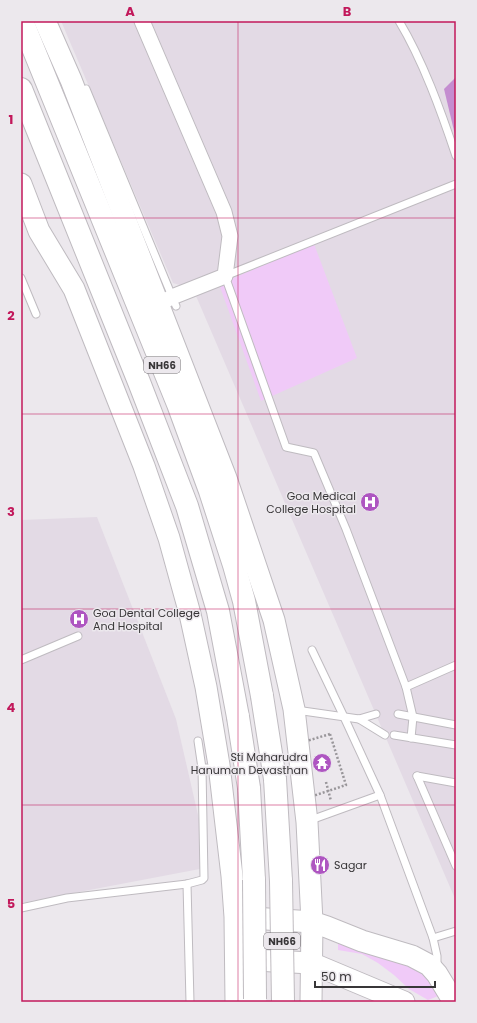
<svg xmlns="http://www.w3.org/2000/svg" width="477" height="1023" viewBox="0 0 477 1023" font-family="Poppins,sans-serif">
  <style>
    .built { fill: #e3dae5 }
    .green { fill: #f0caf8 }
    .forest { fill: #c48dd0 }
    .lines { fill: none; stroke-linecap: round; stroke-linejoin: round }
    .lane-casing { stroke: #bfbbc0; stroke-width: 9 }
    .street-casing { stroke: #bfbbc0; stroke-width: 17 }
    .secondary-casing { stroke: #bfbbc0; stroke-width: 23 }
    .highway-casing { stroke: #bfbbc0; stroke-width: 24 }
    .path { stroke: #99969a; stroke-width: 2.5; stroke-dasharray: 2 2; stroke-linecap: butt }
    .lane { stroke: #fff; stroke-width: 7 }
    .street { stroke: #fff; stroke-width: 15 }
    .secondary { stroke: #fff; stroke-width: 21 }
    .highway { stroke: #fff; stroke-width: 22 }
    .highway-bridge-casing { stroke: #bfbbc0; stroke-width: 24; stroke-linecap: butt }
    .highway-bridge { stroke: #fff; stroke-width: 22 }
    .grid { fill: none; stroke: #c2185b; stroke-width: 1; stroke-opacity: 0.55 }
    .labels { text-anchor: middle; dominant-baseline: central; stroke-width: 3; stroke-linejoin: round; paint-order: stroke }
    .shield { fill: #ece8ed; stroke: #6e6b6e; stroke-width: 1 }
    .shield-label { font-size: 10px; font-weight: bold; fill: #383638 }
    .poi-label { font-size: 11px; fill: #383638; stroke: #ece8ed; text-anchor: end }
    .neatline { fill: none; stroke: #c2185b; stroke-width: 1.5 }
    .grid-label { font-size: 13px; text-anchor: middle; font-weight: bold; fill: #c2185b }
  </style>
  <rect width="100%" height="100%" fill="#ece8ed"/>
  <g class="built">
    <polygon points="61,21 456,21 456,901 193,289 173,283"/>
    <polygon points="97,517 176,719 204,841 205,868 21,903 21,520"/>
  </g>
  <g class="green">
    <polygon points="314,244 357,358 261,401 219,284"/>
    <polygon points="347,942 409,955 441,995 428,1000 409,989 394,975 378,963 362,954 338,950 338,943"/>
  </g>
  <polygon class="forest" points="456,77 456,139 444,89"/>
  <g class="lines">
    <defs>
      <g id="lane">
        <path d="M399,21C423,61 441,111 456,156"/>
        <polyline points="86,89 176,306"/>
        <polyline points="21,278 36,314"/>
        <polyline points="312,650 344,717 380,795 433,938 437,956 437,967"/>
        <polyline points="21,660 78,636"/>
        <polyline points="406,687 456,665"/>
        <polyline points="296,710 359,719 376,714"/>
        <polyline points="398,714 456,725"/>
        <polyline points="359,719 385,735"/>
        <polyline points="394,735 456,745"/>
        <polyline points="411,738 413,717 406,687 346,529 314,453 286,447 225,276 456,184"/>
        <polyline points="198,741 202,768 207,768"/>
        <polyline points="417,776 456,866"/>
        <polyline points="417,776 456,783"/>
        <polyline points="308,821 380,795"/>
        <polyline points="187,884 190,1002"/>
        <polyline points="21,908 67,898 187,884 202,880 204,878 202,768"/>
        <polyline points="433,938 456,931"/>
      </g>
      <polyline id="street" points="142,21 224,212 230,236 225,276 172,297 157,305"/>
      <g id="secondary">
        <polyline points="45,21 71,80 226,478 274,620 294,709 307,822 312,922 311,1002"/>
        <polyline points="21,184 39,231 74,289 144,466 169,538 190,614 206,687 219,765 232,876 235,917 236,1002"/>
        <polyline points="237,917 312,922 327,927 362,941 412,956 429,965 437,974 454,1002"/>
        <polyline points="237,959 311,963 404,1002"/>
      </g>
      <g id="highway">
        <polyline points="22,21 178,404 210,491 234,565 244,601 262,696"/>
        <polyline points="21,89 139,382 187,506 218,611 238,717"/>
        <polyline points="275,779 281,881"/>
        <polyline points="249,788 254,880"/>
      </g>
    </defs>
    <use href="#lane" class="lane-casing"/>
    <use href="#street" class="street-casing"/>
    <use href="#secondary" class="secondary-casing"/>
    <use href="#highway" class="highway-casing"/>
    <g class="path">
      <polygon points="330,734 346,785 313,796 300,743"/>
      <polyline points="326,782 331,801"/>
    </g>
    <use href="#lane" class="lane"/>
    <use href="#street" class="street"/>
    <use href="#secondary" class="secondary"/>
    <use href="#highway" class="highway"/>
    <defs>
      <g id="highway-bridge">
        <polyline points="262,696 275,779"/>
        <polyline points="238,717 249,788"/>
        <polyline points="254,880 255,999"/>
        <polyline points="281,881 283,1002"/>
      </g>
    </defs>
    <use href="#highway-bridge" class="highway-bridge-casing"/>
    <use href="#highway-bridge" class="highway-bridge"/>
  </g>
  <path class="grid" d="M238,21V1002M21,218H456M21,414H456M21,609H456M21,805H456"/>
  <defs>
    <symbol id="hospital-disc" viewBox="-11 -11 22 22"><circle r="9.5" fill="#ae55c1" stroke="#ece8ed"/><path d="M-5-5h3v3.5h4V-5h3V5h-3V1.5h-4V5h-3Z" fill="#fff"/></symbol>
    <symbol id="temple-disc" viewBox="-11 -11 22 22"><circle r="9.5" fill="#ae55c1" stroke="#ece8ed"/><path d="M0-6L5-2H3V0L6.5 2.5H4V6H1.5V3h-3V6H-4V2.5H-6.5L-3 0V-2H-5Z" fill="#fff"/></symbol>
    <symbol id="restaurant-disc" viewBox="-11 -11 22 22"><circle r="9.5" fill="#ae55c1" stroke="#ece8ed"/><path d="M-5-6h1v4h1v-4h1v4h1v-4h1v5L-1.5 .5V6h-2V.5L-5-1ZM5-6V6H3V1.5H1.5Q1.5-4 5-6Z" fill="#fff"/></symbol>
  </defs>
  <g fill-rule="evenodd">
    <use href="#hospital-disc" x="359" y="491" width="22" height="22"/>
    <use href="#hospital-disc" x="68" y="608" width="22" height="22"/>
    <use href="#temple-disc" x="311" y="752" width="22" height="22"/>
    <use href="#restaurant-disc" x="309" y="854" width="22" height="22"/>
  </g>
  <g class="labels">
    <g class="shield">
      <rect x="144" y="357" width="36" height="16" rx="3"/>
      <rect x="264" y="933" width="36" height="16" rx="3"/>
    </g>
    <g class="shield-label">
      <text x="162" y="365">NH66</text>
      <text x="282" y="941">NH66</text>
    </g>
    <g class="poi-label">
      <text x="356" y="496">Goa Medical<tspan x="356" dy="13">College Hospital</tspan></text>
      <text x="93" y="613" text-anchor="start">Goa Dental College<tspan x="93" dy="13">And Hospital</tspan></text>
      <text x="308" y="757">Sti Maharudra<tspan x="308" dy="13">Hanuman Devasthan</tspan></text>
      <text x="334" y="865" text-anchor="start">Sagar</text>
    </g>
  </g>
  <rect width="477" height="1023" fill="none" stroke="#ece8ed" stroke-width="44"/>
  <path d="M315 981v6h120v-6" fill="none" stroke="#383638" stroke-width="2"/>
  <text x="321" y="981" font-size="12" fill="#383638" stroke="#ece8ed" stroke-width="3" paint-order="stroke">50 m</text>
  <rect x="22" y="22" width="433" height="979" class="neatline"/>
  <g class="grid-label">
    <text x="130" y="16">A</text>
    <text x="347" y="16">B</text>
    <text x="11" y="124">1</text>
    <text x="11" y="320">2</text>
    <text x="11" y="516">3</text>
    <text x="11" y="712">4</text>
    <text x="11" y="908">5</text>
  </g>
</svg>
